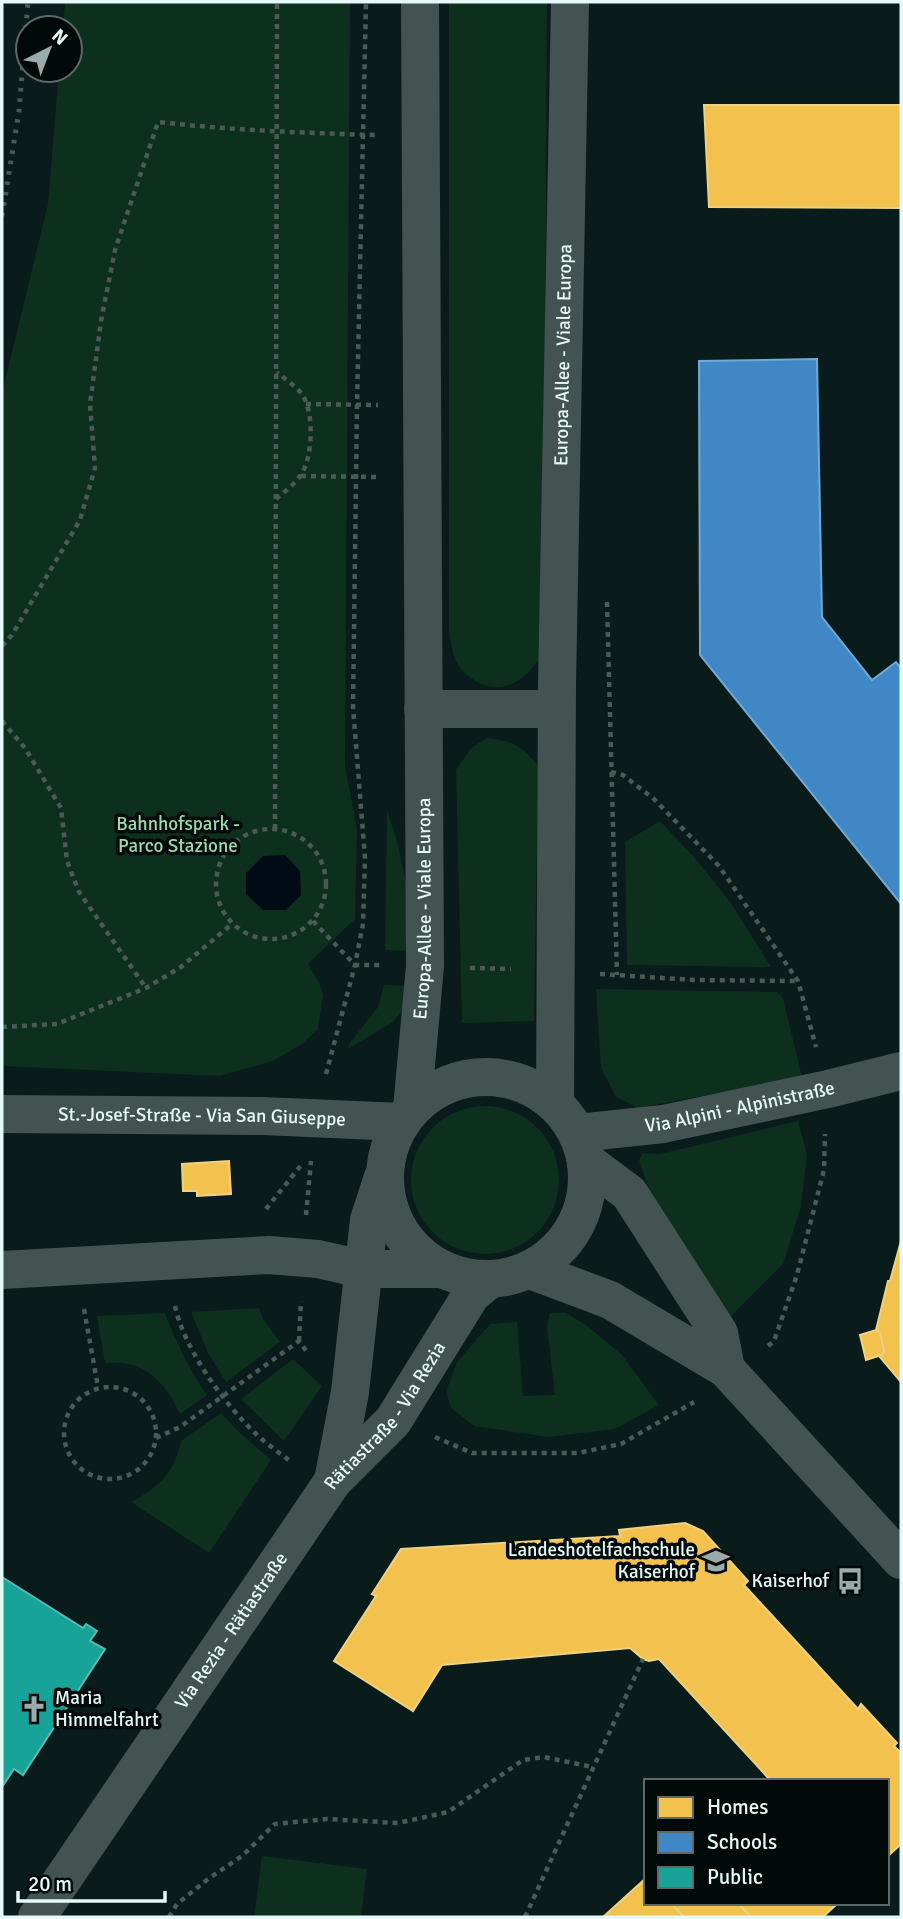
<svg xmlns="http://www.w3.org/2000/svg" width="903" height="1919" viewBox="0 0 903 1919" font-family="Signika,sans-serif">
  <style>
    .green { fill: #0d2f1d }
    .water { fill: #010b15 }
    .homes { fill: #f2c14e; stroke: #eed281; stroke-width: 2 }
    .schools { fill: #3f88c5; stroke: #71aad5; stroke-width: 2 }
    .public { fill: #17a398; stroke: #55bdb5; stroke-width: 2 }
    .lines { fill: none; stroke-linecap: round; stroke-linejoin: round }
    .path { stroke: #4b5957; stroke-width: 4.5; stroke-dasharray: 5 5; stroke-linecap: butt }
    .minor { stroke: #435351; stroke-width: 38 }
    .rail { stroke: #4a5957; stroke-width: 5; stroke-dasharray: 3.5 7; stroke-linecap: butt }
    .labels { text-anchor: middle; dominant-baseline: central; stroke-width: 7; stroke-linejoin: round; paint-order: stroke }
    .street-label { font-size: 19px; fill: #e6f9f9; stroke: #010909 }
    .park-label { font-size: 19px; fill: #99dab0; stroke: #010909 }
    .poi-label { font-size: 19px; fill: #e6f9f9; stroke: #010909; text-anchor: end }
  </style>
  <rect width="100%" height="100%" fill="#091b1b"/>
  <g class="green">
    <polygon points="65,2 350,2 345,766 357,829 355,919 308,964 319,982 323,995 318,1029 302,1044 273,1061 220,1076 2,1066 2,393 48,204 59,70 70,70 70,28 63,28"/>
    <path d="M449,2H547L544,652C529,677 506,697 477,682C469,677 462,671 457,663C452,654 451,641 449,631Z"/>
    <path d="M487,738C514,741 523,747 540,768L538,780L534,1021L462,1023L456,770L471,748Z"/>
    <polygon points="387,810 397,841 406,883 408,951 385,950"/>
    <polygon points="660,821 694,857 731,903 771,967 627,965 625,842"/>
    <polygon points="384,985 408,986 406,1005 393,1022 348,1049 349,1044 378,1007"/>
    <polygon points="596,989 777,992 783,998 802,1077 638,1108 616,1097 601,1068"/>
    <circle cx="485" cy="1180" r="74"/>
    <polygon points="798,1121 807,1154 801,1207 783,1264 729,1318 650,1194 639,1160 643,1153 660,1154"/>
    <polygon points="259,1308 263,1319 280,1342 226,1382 208,1353 191,1312"/>
    <path d="M165,1313C176,1342 189,1369 207,1395L180,1414C165,1381 143,1359 105,1363L97,1316Z"/>
    <polygon points="550,1313 566,1313 586,1325 622,1355 659,1405 615,1429 548,1437 474,1426 451,1408 446,1392 457,1362 490,1324 517,1322 523,1396 555,1395 547,1326"/>
    <polygon points="293,1359 322,1386 284,1441 241,1399"/>
    <path d="M221,1413L238,1431L271,1460L209,1553L131,1502C159,1487 174,1474 181,1441Z"/>
    <polygon points="262,1856 367,1869 361,1917 254,1917"/>
  </g>
  <polygon class="water" points="285,855 300,871 301,895 286,910 263,910 246,894 246,873 263,856"/>
  <g class="homes">
    <polygon points="704,105 901,105 901,208 709,207"/>
    <polygon points="229,1161 231,1194 197,1196 197,1191 183,1191 182,1164"/>
    <polygon points="901,1241 901,1382 879,1356 882,1355 884,1351 880,1333 876,1330 888,1281 890,1281"/>
    <polygon points="876,1330 880,1333 884,1351 882,1355 866,1360 860,1335"/>
    <polygon points="685,1523 703,1531 748,1581 744,1585 858,1709 861,1704 897,1743 894,1746 901,1753 901,1844 887,1857 887,1781 771,1781 659,1659 649,1661 643,1659 630,1648 442,1665 413,1711 334,1661 376,1596 372,1594 401,1549 620,1536 619,1530"/>
    <polygon points="646,1878 646,1903 671,1903 684,1917 603,1917"/>
    <polygon points="671,1903 738,1903 751,1917 684,1917"/>
    <polygon points="738,1903 838,1903 823,1917 751,1917"/>
  </g>
  <polygon class="schools" points="817,359 822,617 872,680 896,662 901,668 901,904 700,655 699,361"/>
  <polygon class="public" points="2,1577 83,1628 86,1624 97,1631 90,1641 105,1649 23,1775 14,1769 2,1787"/>
  <g class="lines">
    <g class="path">
      <polyline points="306,404 378,405"/>
      <polyline points="301,476 377,477"/>
      <path d="M276,499C284,492 294,485 300,476C313,460 315,410 301,393C295,385 284,379 277,372"/>
      <polyline points="607,602 617,975"/>
      <path d="M2,646L12,635L80,520L95,468L90,404L101,321L115,250L158,122C231,130 303,133 376,135"/>
      <polyline points="2,721 25,748 61,808 67,861 79,892 146,988"/>
      <polyline points="611,772 623,775 654,799 719,866 798,981 816,1047"/>
      <circle cx="271" cy="884" r="55"/>
      <polyline points="275,829 277,2"/>
      <polyline points="313,921 355,965 381,965"/>
      <polyline points="470,968 511,969"/>
      <polyline points="600,974 694,980 797,981"/>
      <polyline points="2,1027 57,1024 146,988 181,967 233,923"/>
      <polyline points="326,1074 355,965 363,924 365,858 353,707 357,404 366,2"/>
      <polyline points="266,1209 302,1164"/>
      <polyline points="306,1215 311,1161"/>
      <path d="M175,1306C184,1349 225,1405 257,1435C268,1445 280,1453 291,1462"/>
      <polyline points="84,1309 98,1387"/>
      <polyline points="299,1341 301,1301"/>
      <polyline points="768,1346 774,1341 797,1275 824,1170 825,1134"/>
      <circle cx="110" cy="1433" r="46"/>
      <polyline points="435,1437 472,1453 578,1453 621,1444 694,1402"/>
      <polyline points="156,1438 180,1427 299,1341 307,1352"/>
      <polyline points="169,1917 177,1904 208,1879 242,1856 275,1824 327,1819 398,1823 448,1812 523,1760 544,1757 593,1767"/>
      <polyline points="525,1917 643,1659"/>
    </g>
    <g class="minor">
      <polyline points="423,709 556,709"/>
      <circle cx="486" cy="1178" r="101"/>
      <path id="s1" d="M555,1102L557,685L570,2"/>
      <path id="s2" d="M412,1109L425,966L420,2"/>
      <path id="s3" d="M2,1114L262,1116L402,1122"/>
      <path id="s4" d="M578,1133L663,1124L828,1089L901,1071"/>
      <polyline points="586,1161 629,1193 719,1333 726,1369"/>
      <polyline points="2,1270 269,1255 318,1259 362,1269 442,1269"/>
      <polyline points="530,1270 610,1300 726,1369 901,1560"/>
      <polyline points="333,1481 350,1392 369,1220 383,1177"/>
      <path id="s5" d="M37,1917L333,1481L393,1421L471,1295L489,1280"/>
    </g>
    <polyline class="rail" points="2,216 19,111 28,2"/>
  </g>
  <defs>
    <symbol id="school-bare" viewBox="-9 -9 18 18"><path d="M0-5L7-2L0 1L-7-2ZM-4 1L0 2.5L4 1V4Q0 6-4 4Z" fill="#99abab" stroke="#010909" stroke-width="2.5" paint-order="stroke"/></symbol>
    <symbol id="bus-bare" viewBox="-9 -9 18 18"><path d="M-5-6H5V4H4V6H2V4H-2V6H-4V4H-5ZM-3.5-4V0h7V-4ZM-3.5 1.2v1.5H-2V1.2ZM2 1.2v1.5H3.5V1.2Z" fill="#99abab" stroke="#010909" stroke-width="2.5" paint-order="stroke"/></symbol>
    <symbol id="church-bare" viewBox="-9 -9 18 18"><path d="M-1.2-6h2.4v3.5h3.3v2.4h-3.3V6h-2.4V-.1h-3.3v-2.4h3.3Z" fill="#99abab" stroke="#010909" stroke-width="2.5" paint-order="stroke"/></symbol>
  </defs>
  <g fill-rule="evenodd">
    <use href="#school-bare" x="697" y="1542" width="38" height="38"/>
    <use href="#bus-bare" x="831" y="1562" width="38" height="38"/>
    <use href="#church-bare" x="15" y="1690" width="38" height="38"/>
  </g>
  <g class="labels">
    <g class="street-label">
      <text stroke="none"><textPath href="#s1" startOffset="747">Europa-Allee - Viale Europa</textPath></text>
      <text stroke="none"><textPath href="#s2" startOffset="201">Europa-Allee - Viale Europa</textPath></text>
      <text stroke="none"><textPath href="#s4" startOffset="164">Via Alpini - Alpinistraße</textPath></text>
      <text stroke="none"><textPath href="#s3" startOffset="200">St.-Josef-Straße - Via San Giuseppe</textPath></text>
      <text stroke="none"><textPath href="#s5" startOffset="611">Rätiastraße - Via Rezia</textPath></text>
      <text stroke="none"><textPath href="#s5" startOffset="346">Via Rezia - Rätiastraße</textPath></text>
    </g>
    <g class="park-label">
      <text x="178" y="824">Bahnhofspark -<tspan x="178" dy="22">Parco Stazione</tspan></text>
    </g>
    <g class="poi-label">
      <text x="695" y="1550">Landeshotelfachschule<tspan x="695" dy="22">Kaiserhof</tspan></text>
      <text x="829" y="1581">Kaiserhof</text>
      <text x="55" y="1698" text-anchor="start">Maria<tspan x="55" dy="22">Himmelfahrt</tspan></text>
    </g>
  </g>
  <rect width="903" height="1919" fill="none" stroke="#e6f9f9" stroke-width="7"/>
  <rect x="644" y="1779" width="245" height="126" fill="#010909" stroke="#5d6969" stroke-width="2"/>
  <rect x="658" y="1797" width="35" height="21" fill="#f2c14e" stroke="#5d6969" stroke-width="2"/>
  <text x="707" y="1814" font-size="21" fill="#e6f9f9">Homes</text>
  <rect x="658" y="1832" width="35" height="21" fill="#3f88c5" stroke="#5d6969" stroke-width="2"/>
  <text x="707" y="1849" font-size="21" fill="#e6f9f9">Schools</text>
  <rect x="658" y="1867" width="35" height="21" fill="#17a398" stroke="#5d6969" stroke-width="2"/>
  <text x="707" y="1884" font-size="21" fill="#e6f9f9">Public</text>
  <g transform="translate(49 49) rotate(42)"><circle r="33" fill="#010909" stroke="#5d6969" stroke-width="2"/>
  <path d="M0-5L12 26L0 18L-12 26Z" fill="#99abab"/>
  <text y="-10" font-size="19" font-weight="bold" text-anchor="middle" fill="#e6f9f9">N</text>
  </g>
  <path d="M18 1891v10h147v-10" fill="none" stroke="#e6f9f9" stroke-width="3.5"/>
  <text x="28" y="1891" font-size="21" fill="#e6f9f9" stroke="#010909" stroke-width="5" paint-order="stroke">20 m</text>
</svg>
